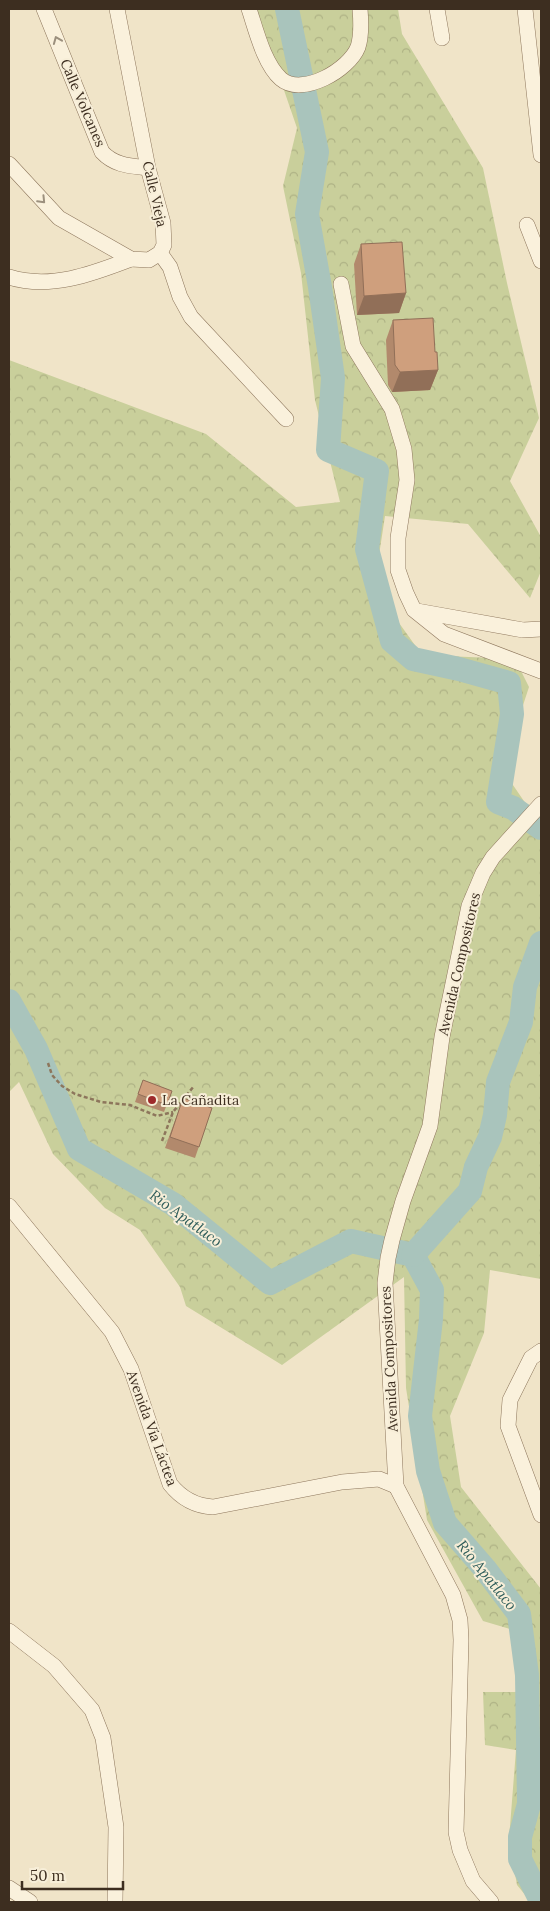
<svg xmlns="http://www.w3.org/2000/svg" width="550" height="1911" viewBox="0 0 550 1911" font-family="Lora,serif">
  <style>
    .forest { fill: url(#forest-crowns) }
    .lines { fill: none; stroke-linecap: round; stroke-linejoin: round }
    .river { stroke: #a9c4bc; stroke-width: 24 }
    .minor-casing { stroke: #8d765c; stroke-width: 16 }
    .path { stroke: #8d765c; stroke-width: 2.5; stroke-dasharray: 4 2.5; stroke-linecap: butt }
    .minor { stroke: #faf1dc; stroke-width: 15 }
    .wall { fill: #b2896c }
    .shaded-wall { fill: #916f58 }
    .building { fill: #cf9f7d; stroke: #916f58 }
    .oneway { stroke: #9c907e }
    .poi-dot { fill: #9e2a2b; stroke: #f7eed8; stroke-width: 2 }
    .labels { text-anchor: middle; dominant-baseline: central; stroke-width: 4; stroke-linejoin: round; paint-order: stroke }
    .street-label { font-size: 14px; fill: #3d2e20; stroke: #f7eed8 }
    .poi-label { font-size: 14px; fill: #3d2e20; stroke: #f7eed8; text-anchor: start }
    .water-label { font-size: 15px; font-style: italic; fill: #2f5d5a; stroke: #f7eed8 }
  </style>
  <defs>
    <pattern id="forest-crowns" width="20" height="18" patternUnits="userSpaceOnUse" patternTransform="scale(1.25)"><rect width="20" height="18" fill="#c9cf9b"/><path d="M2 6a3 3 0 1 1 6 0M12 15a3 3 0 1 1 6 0" fill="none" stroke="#aeb285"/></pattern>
  </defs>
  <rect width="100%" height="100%" fill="#f0e4c8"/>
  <polygon class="forest" points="256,9 398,9 402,34 483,168 507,283 539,418 510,481 541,537 541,571 530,598 468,524 385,516 374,588 422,655 515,659 529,687 502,769 541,826 541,1279 490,1270 484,1333 450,1416 461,1487 541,1589 541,1902 531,1902 517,1885 509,1839 516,1750 485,1745 483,1692 517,1692 513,1630 483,1621 427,1520 406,1388 404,1277 282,1365 186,1306 180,1287 140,1230 105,1208 53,1154 19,1082 9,1092 9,360 206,434 296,507 340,502 315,400 301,273 283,186 297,128"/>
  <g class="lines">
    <g class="river">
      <polyline points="287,9 317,152 307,214 320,287 333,378 328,450 377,471 367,549 392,641 413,659 459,669 509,683 512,714 498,802 513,808 541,828"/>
      <polyline points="9,1001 36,1049 79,1149 173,1204 270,1283 351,1241 413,1255 432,1290 431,1319 420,1416 428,1471 445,1523 485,1569 519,1614 527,1675 529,1804 520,1837 520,1859 541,1901"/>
      <polyline points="413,1255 470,1191 476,1167 490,1137 495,1115 498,1082 521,1022 525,987 541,943"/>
    </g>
    <defs>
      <g id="minor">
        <path d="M44,9L102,152C115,166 131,166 148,168"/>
        <path d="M249,9C256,30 264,64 281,79C302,97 349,70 358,47C362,35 361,21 360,9"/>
        <polyline points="437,9 442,38"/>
        <polyline points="525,9 541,155"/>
        <polyline points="9,164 59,218 131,259 149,260 160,253 164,245 163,223 148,168 117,9"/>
        <polyline points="527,225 541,261"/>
        <polyline points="160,253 170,267 180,297 191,317 286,419"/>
        <path d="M9,277C50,290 92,274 131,259"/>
        <polyline points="341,284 353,346 392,409 404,449 407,480 398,538 398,570 406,593 414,610 444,634 541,671"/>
        <polyline points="417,611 523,630 541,629"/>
        <path d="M9,1206L112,1332L131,1369L170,1484C181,1498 195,1506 213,1507L342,1482L379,1479L396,1486"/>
        <polyline points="541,1351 531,1358 510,1400 508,1426 541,1515"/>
        <polyline points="9,1631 54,1666 92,1710 103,1738 116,1827 115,1902"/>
        <polyline points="9,1888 30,1902"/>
        <polyline points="491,1902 473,1881 460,1850 456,1832 461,1640 460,1620 453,1595 396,1486 385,1283 388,1258 392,1240 403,1201 430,1126 442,1037 469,906 483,873 493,857 541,804"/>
      </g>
    </defs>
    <use href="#minor" class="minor-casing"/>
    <g class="path">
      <polyline points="48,1063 52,1075 62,1086 75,1094 101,1102 130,1105 157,1116 173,1112"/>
      <polyline points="162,1141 173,1112 194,1086"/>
    </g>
    <use href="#minor" class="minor"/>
  </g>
  <g class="wall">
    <polygon points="361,244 406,293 399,313 357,315 354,264"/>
    <polygon points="393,320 435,352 438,370 430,390 392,392 388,385 386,340"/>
    <polygon points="143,1080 172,1091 164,1112 135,1102"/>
    <polygon points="183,1098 212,1108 195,1158 165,1148"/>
  </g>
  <g class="shaded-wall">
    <polygon points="406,293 399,313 357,315 364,296"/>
    <polygon points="438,370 430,390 392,392 400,372"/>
  </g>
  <g class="building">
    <polygon points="402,242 406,293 364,296 361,244"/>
    <polygon points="433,318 435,352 437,352 438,370 400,372 395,365 393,320"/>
    <polygon points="143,1080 172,1091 167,1105 138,1094"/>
    <polygon points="183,1098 212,1108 199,1147 170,1137"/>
  </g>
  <defs><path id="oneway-chevron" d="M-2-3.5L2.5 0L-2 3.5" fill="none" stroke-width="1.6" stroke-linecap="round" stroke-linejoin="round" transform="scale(1.25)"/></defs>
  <g class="oneway">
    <use href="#oneway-chevron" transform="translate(57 40) rotate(-112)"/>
    <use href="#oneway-chevron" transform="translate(42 200) rotate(46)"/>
  </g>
  <circle class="poi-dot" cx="152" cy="1100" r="5"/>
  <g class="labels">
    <g class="street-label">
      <text transform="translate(83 103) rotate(67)">Calle Volcanes</text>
      <text transform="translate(155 194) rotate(77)">Calle Vieja</text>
      <text transform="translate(459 964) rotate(-77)">Avenida Compositores</text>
      <text transform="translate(389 1359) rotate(-93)">Avenida Compositores</text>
      <text transform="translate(152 1428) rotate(70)">Avenida Vía Láctea</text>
    </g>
    <g class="poi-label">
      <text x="162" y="1100">La Cañadita</text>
    </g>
    <g class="water-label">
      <text transform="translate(186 1218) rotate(36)">Rio Apatlaco</text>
      <text transform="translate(487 1575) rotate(51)">Rio Apatlaco</text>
    </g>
  </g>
  <rect width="550" height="1911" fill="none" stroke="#3d2e20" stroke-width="20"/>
  <path d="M22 1881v8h101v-8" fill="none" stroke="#3d2e20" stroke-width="2.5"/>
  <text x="30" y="1881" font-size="15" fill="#3d2e20" stroke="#f7eed8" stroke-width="4" paint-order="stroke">50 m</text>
</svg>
